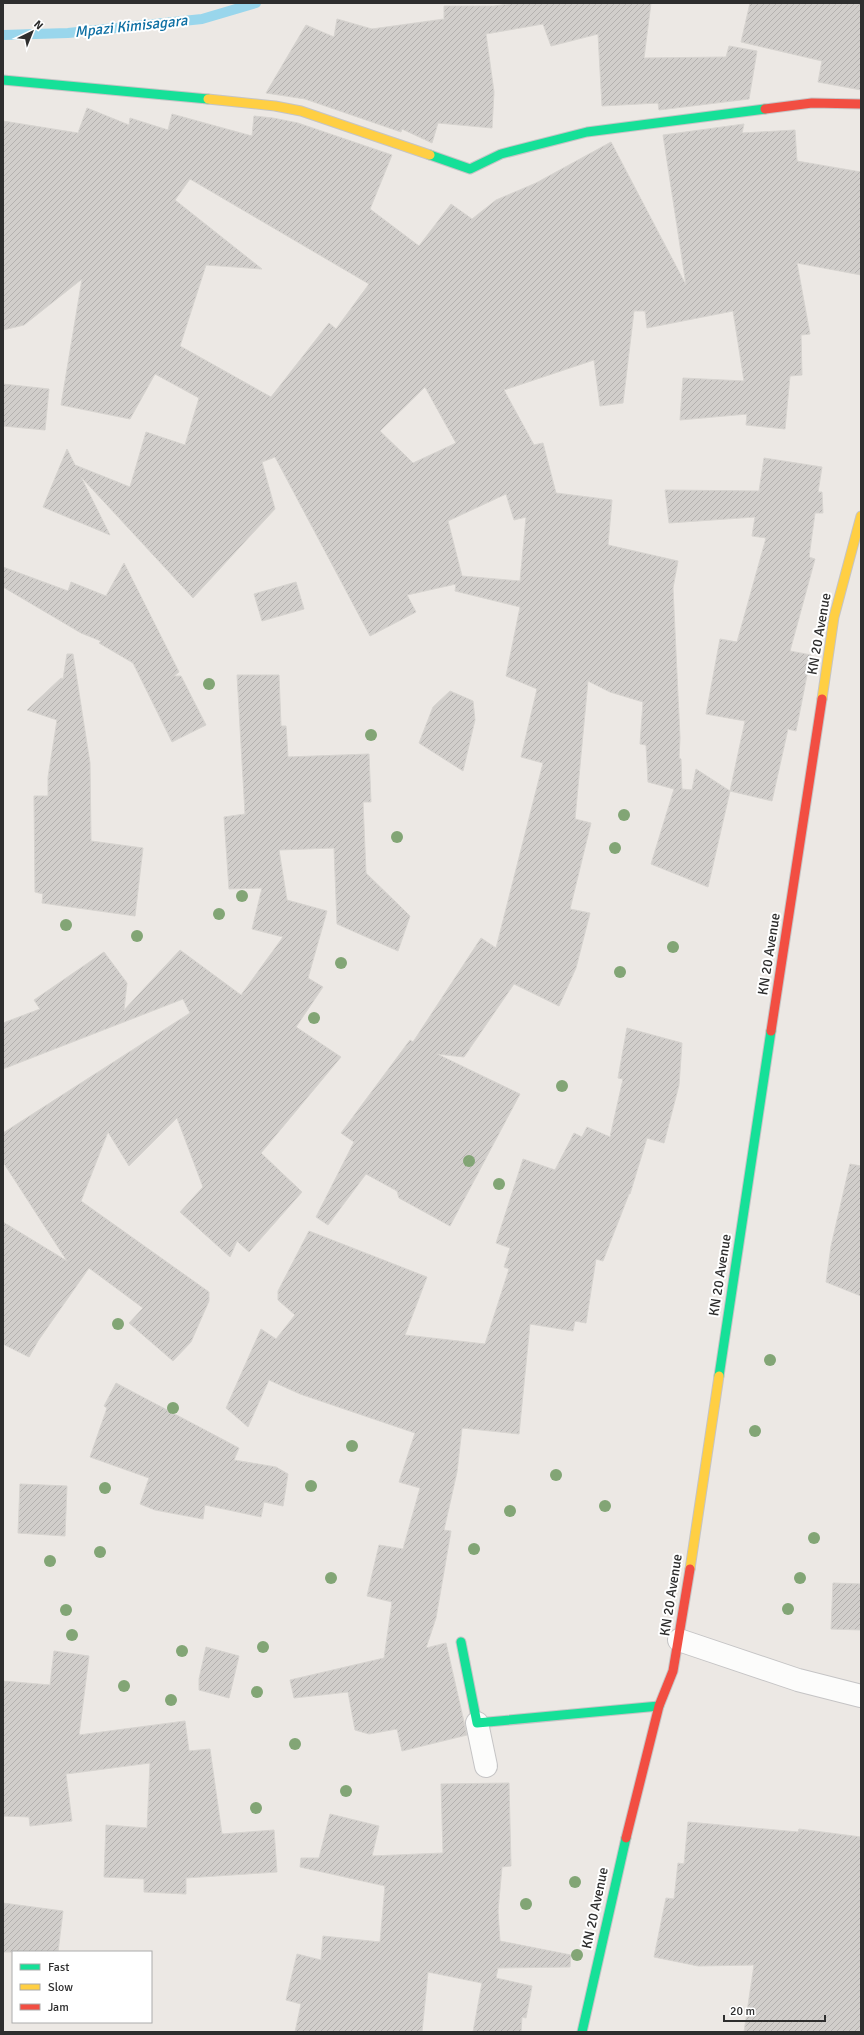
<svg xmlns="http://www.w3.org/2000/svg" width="864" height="2035" viewBox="0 0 864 2035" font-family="Signika,sans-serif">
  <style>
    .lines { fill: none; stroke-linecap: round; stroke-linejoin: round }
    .stream { stroke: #99d6ec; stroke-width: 10 }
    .building { fill: url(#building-hatch); stroke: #d7d4d0; fill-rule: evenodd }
    .street-casing { stroke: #c5c4c5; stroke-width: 24 }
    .fast-casing { stroke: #c5c4c5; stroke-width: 11 }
    .slow-casing { stroke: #c5c4c5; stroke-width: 11 }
    .jam-casing { stroke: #c5c4c5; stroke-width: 11 }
    .street { stroke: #fcfcfb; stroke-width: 22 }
    .fast { stroke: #16e098; stroke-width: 9 }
    .slow { stroke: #ffcf43; stroke-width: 9 }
    .jam { stroke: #f24e42; stroke-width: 9 }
    .tree { fill: #82a575 }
    .labels { text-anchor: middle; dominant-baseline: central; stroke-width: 4; stroke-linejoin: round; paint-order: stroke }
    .street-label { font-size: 14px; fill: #2e2e2e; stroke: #fff }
    .water-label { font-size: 15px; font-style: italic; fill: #0d6fa3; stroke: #fff }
  </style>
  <defs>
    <pattern id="building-hatch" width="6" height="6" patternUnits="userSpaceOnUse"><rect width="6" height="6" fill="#d1cecb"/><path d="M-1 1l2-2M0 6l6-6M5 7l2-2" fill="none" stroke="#b4b1af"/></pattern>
  </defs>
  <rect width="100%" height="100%" fill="#ece8e4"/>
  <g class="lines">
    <polyline class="stream" points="3,35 68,33 202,19 256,3"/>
  </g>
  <g class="building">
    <polygon points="515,3 651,3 644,58 726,57 729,46 757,51 749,99 659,110 658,103 602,106 598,34 551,46 543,24 486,34 494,92 492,128 438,123 432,143 402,129 401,132 305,99 266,93 306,25 334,37 337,19 372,29 444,19 444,6 494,6"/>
    <polygon points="750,3 861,3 861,90 818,82 822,61 741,42"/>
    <path d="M87,108L129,125L130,118L168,130L172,114L252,136L254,116L273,118L298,123L392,155L370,209L419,246L451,204L472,219L496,200L536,183L611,142L686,285L663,135L744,124L742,133L795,130L797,161L861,172V275L797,263L810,334L801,335L802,375L790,376L785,429L746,425L747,414L680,420L683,378L744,381L733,311L647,328L645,311H634L623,403L600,406L594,360L504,390L534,445L543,443L556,493L612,500L608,545L678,561L673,588L680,738L679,758L681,759L682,789L692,790L696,769L730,791L708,887L651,864L674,789L648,782L646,745L640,744L643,702L610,692L588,681L575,819L591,823L570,909L590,913L576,968L559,1006L514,984L464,1057L437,1054L520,1094L450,1226L399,1198L397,1191L366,1174L328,1225L316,1217L354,1142L341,1133L410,1040L413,1042L481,938L496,948L543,763L521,757L537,689L506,676L520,607L455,591L456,584L407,595L416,612L370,636L275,457L262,462L275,509L193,598L81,477L110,535L43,507L67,449L75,465L130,487L146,432L185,445L199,398L155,374L130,419L61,405L82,279L24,325L3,330V121L78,133ZM190,179L369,284L336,329L329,323L271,397L180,346L206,265L262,269L175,200ZM425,387L456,443L413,463L380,431ZM506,494L514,520L526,517L520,581L462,576L448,521Z"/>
    <polygon points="3,384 49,389 45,430 3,426"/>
    <polygon points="764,458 822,467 818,492 822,492 823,513 815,513 809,557 815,559 790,651 811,655 796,731 788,729 772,801 730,791 745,721 706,714 720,639 737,642 766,538 752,536 755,517 669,523 665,490 759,491"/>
    <polygon points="124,563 179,672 174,676 181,676 206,725 172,742 133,663 99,643 101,641 81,633 3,587 3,567 68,591 71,582 106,596"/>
    <polygon points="296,582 304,609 262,621 254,594"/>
    <polygon points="67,654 73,654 90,763 91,841 143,848 135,916 42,903 43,894 35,892 34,796 48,796 48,777 57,720 27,710 61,678 63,679"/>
    <polygon points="237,675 279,675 281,726 286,726 288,757 369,754 371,802 363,802 366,873 410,916 398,951 337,924 334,848 279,850 287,900 327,911 308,978 323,987 296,1027 341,1057 261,1153 302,1192 249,1252 237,1241 230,1257 180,1212 203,1187 177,1118 129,1166 108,1132 81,1201 209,1292 209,1301 191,1342 173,1361 129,1323 143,1308 89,1268 38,1341 29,1357 3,1344 3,1222 67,1261 3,1162 3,1133 190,1013 183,999 3,1069 3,1023 40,1009 34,1000 104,952 127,983 124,1010 180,950 241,995 283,937 252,929 262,888 229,889 224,817 245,814"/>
    <polygon points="450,691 473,701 475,720 463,771 419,743 433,707"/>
    <polygon points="627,1028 682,1043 679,1085 664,1143 647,1138 630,1194 629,1194 603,1261 596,1259 586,1323 575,1321 573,1331 530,1324 519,1434 462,1428 457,1472 444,1530 451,1531 436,1618 426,1648 446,1643 467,1735 402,1751 397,1729 369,1734 355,1730 348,1692 294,1698 290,1680 384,1658 392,1602 367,1596 379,1545 403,1549 420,1488 399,1482 415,1433 300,1394 269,1380 248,1427 226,1408 261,1329 276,1339 295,1315 278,1300 278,1291 309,1231 427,1277 405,1335 485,1344 509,1269 504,1267 510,1248 496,1243 523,1159 555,1170 574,1133 582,1137 587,1127 610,1137 623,1079 618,1078"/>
    <polygon points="850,1164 861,1166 861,1296 826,1282 831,1246"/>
    <polygon points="116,1383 239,1448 234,1460 276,1467 288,1474 283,1506 264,1502 261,1517 205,1505 203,1519 155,1510 140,1504 149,1478 90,1457 107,1408 104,1406"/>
    <polygon points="20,1484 67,1486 65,1536 18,1533"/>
    <polygon points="833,1583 861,1584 861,1630 831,1629"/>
    <polygon points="206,1647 239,1656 229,1698 199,1690 199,1679"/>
    <polygon points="54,1651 89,1656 79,1735 185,1721 189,1751 210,1749 222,1834 274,1830 277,1872 186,1878 186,1894 144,1892 144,1879 104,1877 106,1825 147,1828 150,1763 66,1774 72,1821 30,1826 29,1817 3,1816 3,1681 50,1685"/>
    <polygon points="509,1783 511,1866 502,1867 498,1911 500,1941 571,1955 570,1967 498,1968 496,1978 532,1986 526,2018 522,2017 521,2032 473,2032 482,1983 428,1972 422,2032 295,2032 301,2004 286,2000 297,1954 321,1960 323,1936 380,1942 385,1886 300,1867 301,1858 319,1858 330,1814 379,1826 372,1856 443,1853 441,1784"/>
    <polygon points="688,1822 798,1832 799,1829 861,1837 861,2032 744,2032 754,1965 698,1966 654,1957 666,1898 674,1899 678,1863 684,1864"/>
    <polygon points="3,1903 63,1911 58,1952 3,1952"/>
  </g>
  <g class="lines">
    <defs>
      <g id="street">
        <polyline points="679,1640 798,1680 861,1696"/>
        <polyline points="477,1723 486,1766"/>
      </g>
      <g id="fast">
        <polyline points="3,80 208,99"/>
        <polyline points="430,155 470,169 501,154 587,132 765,109"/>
        <polyline points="719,1376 771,1031"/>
        <polyline points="461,1642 477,1723 659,1706"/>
        <polyline points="582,2032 626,1838"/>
      </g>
      <g id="slow">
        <polyline points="208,99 275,106 301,111 430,155"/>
        <polyline points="822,699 834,617 861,516"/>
        <polyline points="690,1569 719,1376"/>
      </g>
      <g id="jam">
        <polyline points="765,109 812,103 861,104"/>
        <polyline points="771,1031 822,699"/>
        <polyline points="626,1838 659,1706 673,1671 690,1569"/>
      </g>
    </defs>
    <use href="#street" class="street-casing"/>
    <use href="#fast" class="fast-casing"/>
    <use href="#slow" class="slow-casing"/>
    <use href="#jam" class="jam-casing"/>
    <use href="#street" class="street"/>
    <use href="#fast" class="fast"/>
    <use href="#slow" class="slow"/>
    <use href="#jam" class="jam"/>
  </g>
  <g class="tree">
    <circle cx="209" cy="684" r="6"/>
    <circle cx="371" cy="735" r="6"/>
    <circle cx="624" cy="815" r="6"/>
    <circle cx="397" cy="837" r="6"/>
    <circle cx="615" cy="848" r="6"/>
    <circle cx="242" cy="896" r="6"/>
    <circle cx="219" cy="914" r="6"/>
    <circle cx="66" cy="925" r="6"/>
    <circle cx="137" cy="936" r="6"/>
    <circle cx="673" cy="947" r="6"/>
    <circle cx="341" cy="963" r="6"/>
    <circle cx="620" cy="972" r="6"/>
    <circle cx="314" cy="1018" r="6"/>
    <circle cx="562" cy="1086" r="6"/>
    <circle cx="469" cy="1161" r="6"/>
    <circle cx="499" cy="1184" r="6"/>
    <circle cx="118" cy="1324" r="6"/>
    <circle cx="770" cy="1360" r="6"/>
    <circle cx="173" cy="1408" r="6"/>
    <circle cx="755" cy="1431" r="6"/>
    <circle cx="352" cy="1446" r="6"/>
    <circle cx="556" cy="1475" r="6"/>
    <circle cx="311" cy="1486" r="6"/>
    <circle cx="105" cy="1488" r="6"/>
    <circle cx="605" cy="1506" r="6"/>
    <circle cx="510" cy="1511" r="6"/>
    <circle cx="814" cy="1538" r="6"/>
    <circle cx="474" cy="1549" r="6"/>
    <circle cx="100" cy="1552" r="6"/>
    <circle cx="50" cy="1561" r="6"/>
    <circle cx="331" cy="1578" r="6"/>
    <circle cx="800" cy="1578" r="6"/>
    <circle cx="788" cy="1609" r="6"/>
    <circle cx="66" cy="1610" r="6"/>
    <circle cx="72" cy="1635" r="6"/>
    <circle cx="263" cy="1647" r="6"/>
    <circle cx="182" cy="1651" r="6"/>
    <circle cx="124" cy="1686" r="6"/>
    <circle cx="257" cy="1692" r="6"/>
    <circle cx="171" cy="1700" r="6"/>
    <circle cx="295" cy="1744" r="6"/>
    <circle cx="346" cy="1791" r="6"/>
    <circle cx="256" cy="1808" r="6"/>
    <circle cx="575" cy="1882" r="6"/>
    <circle cx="526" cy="1904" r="6"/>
    <circle cx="577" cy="1955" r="6"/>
  </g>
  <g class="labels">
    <g class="street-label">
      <text transform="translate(819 634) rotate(-80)">KN 20 Avenue</text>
      <text transform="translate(769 954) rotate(-81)">KN 20 Avenue</text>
      <text transform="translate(720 1275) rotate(-81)">KN 20 Avenue</text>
      <text transform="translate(671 1595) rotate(-81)">KN 20 Avenue</text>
      <text transform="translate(595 1908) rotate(-78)">KN 20 Avenue</text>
    </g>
    <g class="water-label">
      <text transform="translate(131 26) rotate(-6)">Mpazi Kimisagara</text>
    </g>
  </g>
  <rect width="864" height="2035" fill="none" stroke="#2e2e2e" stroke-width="8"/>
  <rect x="12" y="1951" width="140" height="72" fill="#ffffff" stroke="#ababab"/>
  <rect x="20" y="1964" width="20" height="6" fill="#16e098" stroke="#ababab"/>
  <text x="48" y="1971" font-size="12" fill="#2e2e2e">Fast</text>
  <rect x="20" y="1984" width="20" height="6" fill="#ffcf43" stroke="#ababab"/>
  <text x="48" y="1991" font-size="12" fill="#2e2e2e">Slow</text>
  <rect x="20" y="2004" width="20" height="6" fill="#f24e42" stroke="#ababab"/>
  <text x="48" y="2011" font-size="12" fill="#2e2e2e">Jam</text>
  <g transform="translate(32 32) rotate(43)" stroke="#ffffff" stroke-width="3" paint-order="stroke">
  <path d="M0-3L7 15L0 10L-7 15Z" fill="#2e2e2e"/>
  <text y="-6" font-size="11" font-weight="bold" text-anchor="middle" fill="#2e2e2e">N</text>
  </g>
  <path d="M724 2015v6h101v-6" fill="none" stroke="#2e2e2e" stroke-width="2"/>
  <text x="730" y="2015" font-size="12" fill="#2e2e2e" stroke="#ffffff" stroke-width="3" paint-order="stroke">20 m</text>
</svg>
